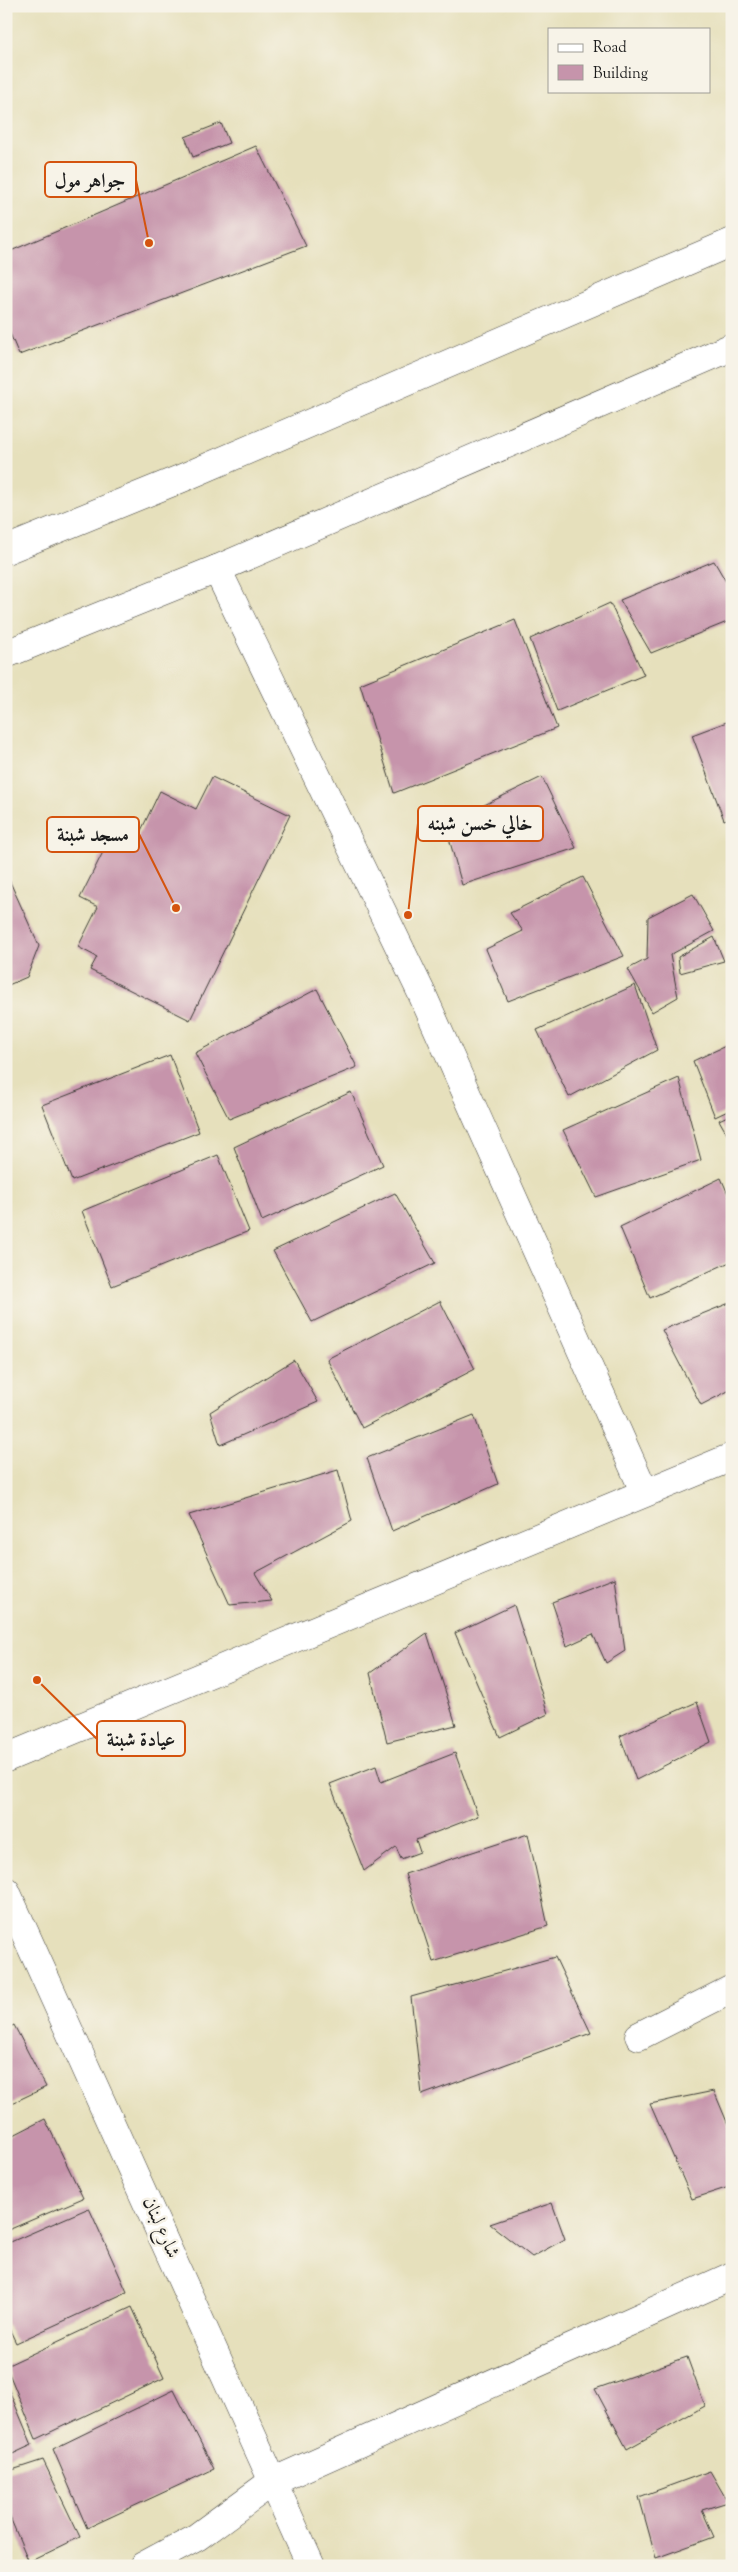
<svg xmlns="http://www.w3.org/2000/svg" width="738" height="2572" viewBox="0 0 738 2572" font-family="'Sorts Mill Goudy',Amiri,serif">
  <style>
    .building { fill: #c694ab }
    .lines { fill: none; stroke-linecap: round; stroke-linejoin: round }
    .minor-casing { stroke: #3a3934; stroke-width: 29 }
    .tertiary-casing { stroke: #3a3934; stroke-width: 29 }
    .primary-casing { stroke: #3a3934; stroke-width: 29 }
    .minor { stroke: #fff; stroke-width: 28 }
    .tertiary { stroke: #fff; stroke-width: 28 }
    .primary { stroke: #fff; stroke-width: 28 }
    .labels { text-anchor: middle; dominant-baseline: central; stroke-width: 5; stroke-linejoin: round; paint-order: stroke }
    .street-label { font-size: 19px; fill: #1c1c1c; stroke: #f7f3e8 }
    .leader { fill: none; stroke: #d4530e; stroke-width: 2 }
    .callout-dot { fill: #d4530e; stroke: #f7f3e8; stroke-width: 2 }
    .callout { fill: #f7f3e8; stroke: #d4530e; stroke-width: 2 }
    .callout-label { font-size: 20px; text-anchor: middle; font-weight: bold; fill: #1c1c1c }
  </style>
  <rect width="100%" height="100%" fill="#f7f3e8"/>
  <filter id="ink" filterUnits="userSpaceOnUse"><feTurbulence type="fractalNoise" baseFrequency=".02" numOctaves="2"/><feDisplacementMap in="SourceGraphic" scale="10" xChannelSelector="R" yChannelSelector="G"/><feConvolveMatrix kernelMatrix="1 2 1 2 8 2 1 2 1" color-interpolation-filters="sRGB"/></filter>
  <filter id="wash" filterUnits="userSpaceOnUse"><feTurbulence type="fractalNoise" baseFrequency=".0096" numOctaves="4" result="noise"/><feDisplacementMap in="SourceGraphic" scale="20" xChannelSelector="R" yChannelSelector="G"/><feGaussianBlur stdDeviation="1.12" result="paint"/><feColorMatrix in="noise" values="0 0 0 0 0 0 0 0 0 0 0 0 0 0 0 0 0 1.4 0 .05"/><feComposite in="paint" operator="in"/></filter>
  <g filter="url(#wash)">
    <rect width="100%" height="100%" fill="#e6e0bc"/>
    <g id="blocks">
      <g class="building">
        <polygon points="221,123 229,143 193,157 185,137"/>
        <polygon points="256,146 306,246 19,355 6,324 6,253"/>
        <polygon points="714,561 732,592 732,620 651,653 620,600"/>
        <polygon points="610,603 644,675 557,711 530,639"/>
        <polygon points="515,620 557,728 394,793 360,684"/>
        <polygon points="732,720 732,817 724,820 692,735"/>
        <polygon points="212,777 290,815 190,1020 90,970 97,957 78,947 98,907 80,898 115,828 137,839 160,791 196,809"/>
        <polygon points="542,777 576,848 462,885 445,824"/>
        <polygon points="6,873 39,946 27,977 6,986"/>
        <polygon points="583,877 624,956 508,1001 486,949 523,931 510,913"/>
        <polygon points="693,894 714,931 670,955 678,997 652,1012 628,969 647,959 648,917"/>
        <polygon points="714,937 724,961 680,973 678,957"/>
        <polygon points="635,985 657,1050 569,1097 537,1030"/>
        <polygon points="317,989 357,1067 229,1119 195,1053"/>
        <polygon points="732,1043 732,1109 715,1117 693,1061"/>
        <polygon points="170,1055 199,1132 72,1181 42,1105"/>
        <polygon points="679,1078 701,1160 596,1197 563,1130"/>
        <polygon points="351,1092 383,1165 262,1221 234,1147"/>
        <polygon points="732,1114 732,1143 719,1120"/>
        <polygon points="218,1155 249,1231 112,1286 82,1211"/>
        <polygon points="721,1178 732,1203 732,1261 650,1298 620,1227"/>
        <polygon points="395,1193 435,1263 312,1322 273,1251"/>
        <polygon points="440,1301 475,1369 362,1428 327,1359"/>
        <polygon points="732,1302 732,1389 701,1405 662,1330"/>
        <polygon points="294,1360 318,1402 220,1445 210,1412"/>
        <polygon points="474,1415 498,1484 392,1531 367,1458"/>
        <polygon points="338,1470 352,1521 255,1573 272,1601 230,1605 189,1515"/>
        <polygon points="615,1578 625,1651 606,1663 593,1634 567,1646 552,1602"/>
        <polygon points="514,1605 548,1714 500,1737 455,1633"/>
        <polygon points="427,1633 456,1725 387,1742 370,1673"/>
        <polygon points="697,1702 711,1742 636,1780 620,1736"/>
        <polygon points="455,1753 478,1816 416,1840 420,1852 401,1859 396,1847 364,1871 330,1784 376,1766 381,1782"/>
        <polygon points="528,1834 548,1926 433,1962 405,1874"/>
        <polygon points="555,1957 591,2033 422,2095 411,1997"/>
        <polygon points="14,2025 46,2087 6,2106 6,2029"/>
        <polygon points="714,2091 732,2134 732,2186 692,2199 650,2104"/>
        <polygon points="45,2119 83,2198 6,2231 6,2139"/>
        <polygon points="552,2203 565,2239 532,2257 490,2224"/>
        <polygon points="89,2208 127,2292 16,2343 6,2322 6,2244"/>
        <polygon points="132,2307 164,2378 36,2439 6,2366"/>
        <polygon points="687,2357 705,2406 627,2449 595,2389"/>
        <polygon points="6,2383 32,2445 6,2457"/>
        <polygon points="174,2390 214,2469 87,2528 53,2449"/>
        <polygon points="43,2460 80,2537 29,2562 6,2508 6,2472"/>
        <polygon points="710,2471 728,2502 702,2510 714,2537 656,2558 639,2497"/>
      </g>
    </g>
  </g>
  <g filter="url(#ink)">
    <use href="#blocks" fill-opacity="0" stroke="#3a3934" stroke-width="1"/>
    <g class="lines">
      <defs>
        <g id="minor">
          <polyline points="217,569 422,994 644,1491"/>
          <polyline points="6,1758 732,1457"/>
          <polyline points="639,2036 732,1989"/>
          <polyline points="143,2566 197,2537 272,2482 732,2276"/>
        </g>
        <polyline id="tertiary" points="6,1891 311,2566"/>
        <g id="primary">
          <polyline points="6,550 180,479 732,242"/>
          <polyline points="6,654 217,569 732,347"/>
        </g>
      </defs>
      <use href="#minor" class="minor-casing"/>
      <use href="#tertiary" class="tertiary-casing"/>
      <use href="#primary" class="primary-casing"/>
      <use href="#minor" class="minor"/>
      <use href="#tertiary" class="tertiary"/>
      <use href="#primary" class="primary"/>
    </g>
  </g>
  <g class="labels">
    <g class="street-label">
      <text transform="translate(160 2228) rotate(66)">شارع لبنان</text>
    </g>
  </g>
  <path class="leader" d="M149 243L136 180M408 915L418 823M176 908L139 834M37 1680L97 1739"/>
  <g class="callout-dot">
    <circle cx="149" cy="243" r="5"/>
    <circle cx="408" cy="915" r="5"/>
    <circle cx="176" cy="908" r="5"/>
    <circle cx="37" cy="1680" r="5"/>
  </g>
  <g class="callout">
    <rect x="45" y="162" width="91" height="35" rx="5"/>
    <rect x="418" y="806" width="125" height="35" rx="5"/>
    <rect x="47" y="817" width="92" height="35" rx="5"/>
    <rect x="97" y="1721" width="88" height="35" rx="5"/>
  </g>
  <g class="callout-label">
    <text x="90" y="187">جواهر مول</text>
    <text x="480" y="830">خالي خسن شبنه</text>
    <text x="93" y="841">مسجد شبنة</text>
    <text x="141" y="1746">عيادة شبنة</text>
  </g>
  <rect width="738" height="2572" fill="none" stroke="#f7f3e8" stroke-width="25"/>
  <rect x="548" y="28" width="162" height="65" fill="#f7f3e8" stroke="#9f9d96"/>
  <rect x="558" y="44" width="25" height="8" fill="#ffffff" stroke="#9f9d96"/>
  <text x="593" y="52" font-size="15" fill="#1c1c1c">Road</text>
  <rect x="558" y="65" width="25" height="15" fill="#c694ab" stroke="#9f9d96"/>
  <text x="593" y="78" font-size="15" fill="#1c1c1c">Building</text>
</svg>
